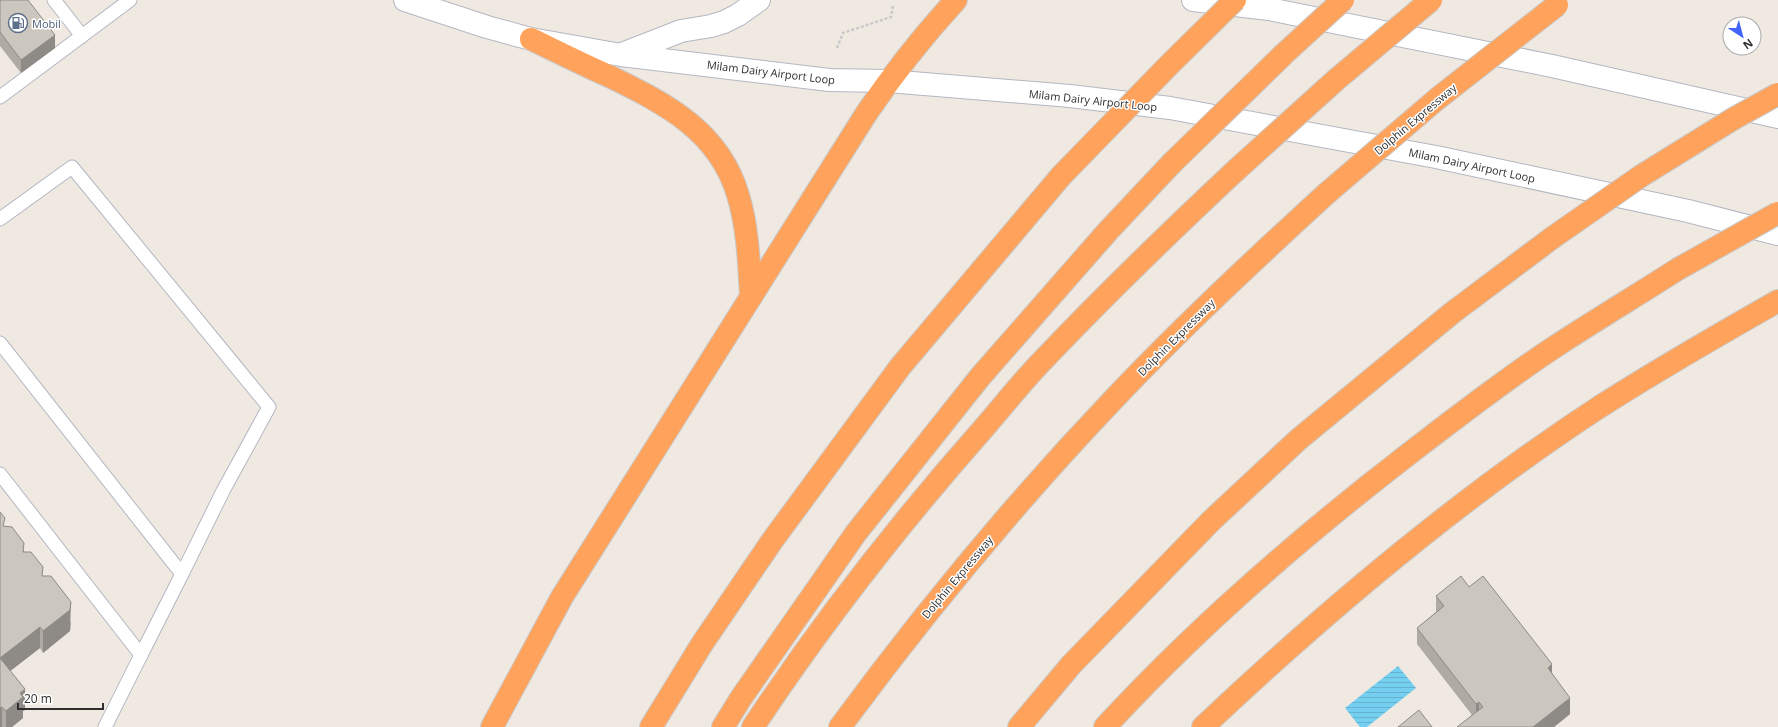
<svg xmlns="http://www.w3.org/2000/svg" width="1778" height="727" viewBox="0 0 1778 727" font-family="'Open Sans',sans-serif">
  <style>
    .water { fill: url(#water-rules) }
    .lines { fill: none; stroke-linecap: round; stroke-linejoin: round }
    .lane-casing { stroke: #b4b7c1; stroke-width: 15 }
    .secondary-casing { stroke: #b4b7c1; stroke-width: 24 }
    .highway-casing { stroke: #c9c9c9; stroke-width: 24 }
    .path { stroke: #c9c9c9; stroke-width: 2.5; stroke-dasharray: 3 2; stroke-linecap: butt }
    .lane { stroke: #fff; stroke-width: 13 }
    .secondary { stroke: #fff; stroke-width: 22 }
    .highway { stroke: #ffa35c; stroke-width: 22 }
    .highway-bridge-casing { stroke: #c9c9c9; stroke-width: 24; stroke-linecap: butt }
    .highway-bridge { stroke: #ffa35c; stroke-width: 22 }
    .wall { fill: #afaba4 }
    .shaded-wall { fill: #8e8b86 }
    .building { fill: #cbc7bf; stroke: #8e8b86 }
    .labels { text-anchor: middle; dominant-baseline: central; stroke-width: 3; stroke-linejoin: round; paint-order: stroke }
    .service-label { font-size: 11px; fill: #4e5e75; stroke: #fff; text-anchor: start }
    .street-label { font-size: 11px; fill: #2e2e2e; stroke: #fff }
  </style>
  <defs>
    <pattern id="water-rules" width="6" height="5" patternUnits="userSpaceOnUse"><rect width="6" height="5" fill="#75cff0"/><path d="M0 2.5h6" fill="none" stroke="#66b2ce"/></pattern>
  </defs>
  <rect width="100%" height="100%" fill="#efe9e1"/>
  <polygon class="water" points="1398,666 1416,688 1367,727 1360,727 1345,708"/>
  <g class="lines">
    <defs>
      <g id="lane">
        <polyline points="54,0 82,36"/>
        <polyline points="0,97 130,0"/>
        <polyline points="0,219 72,167 269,407 223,491 182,574"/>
        <polyline points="0,343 182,574 141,655"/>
        <polyline points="0,474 141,655 105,727"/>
      </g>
      <g id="secondary">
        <polyline points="405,0 487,27 531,39 621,55 829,80 888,81 1070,96 1170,108 1436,157 1688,211 1778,234"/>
        <polyline points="1193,0 1269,9 1552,66 1778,117"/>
        <polyline points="622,54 681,31 711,26 724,22 738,15 759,0"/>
      </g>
      <g id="highway">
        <path d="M531,39C558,52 584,65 611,77C666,104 719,131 738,195C748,228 749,263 751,297"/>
        <path d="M492,727L562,597L866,114C893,74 923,36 956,0"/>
        <polyline points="651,727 702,644 772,541 900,367 1061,176"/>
        <polyline points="723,727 741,698 856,533 980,377 1108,231 1172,163"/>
        <path d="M753,727C822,623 900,523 983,429C1004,405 1024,379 1047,356C1107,293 1170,232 1234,172"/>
        <path d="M840,727C924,613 1014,504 1112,401C1180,329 1253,261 1326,194"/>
        <polyline points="1019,727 1071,665 1211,521 1299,439 1452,313 1552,238"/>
        <path d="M1105,727C1198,626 1301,537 1410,453C1457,417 1503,381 1553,348C1594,321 1636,296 1678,269"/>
        <path d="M1203,727C1327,610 1458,499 1601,406C1659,369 1718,335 1778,301"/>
      </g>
    </defs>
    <use href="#lane" class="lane-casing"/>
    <use href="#secondary" class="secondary-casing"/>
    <use href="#highway" class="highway-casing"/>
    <polyline class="path" points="837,48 843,33 891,17 893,5"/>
    <use href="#lane" class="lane"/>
    <use href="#secondary" class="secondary"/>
    <use href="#highway" class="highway"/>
    <defs>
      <g id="highway-bridge">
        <polyline points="1172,163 1285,53 1343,0"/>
        <polyline points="1234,172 1337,79 1431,0"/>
        <polyline points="1061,176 1169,65 1235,0"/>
        <polyline points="1326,194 1437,99 1557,5"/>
        <polyline points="1552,238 1641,176 1733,119 1778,94"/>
        <polyline points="1678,269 1778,213"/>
      </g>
    </defs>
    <use href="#highway-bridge" class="highway-bridge-casing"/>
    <use href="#highway-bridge" class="highway-bridge"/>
  </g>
  <g class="wall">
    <polygon points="0,0 55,48 21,73 0,46"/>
    <polygon points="5,526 43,576 71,623 70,631 43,653 40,648 10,671 25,710 23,711 23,718 12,727 0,727"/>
    <polygon points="1469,587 1552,673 1570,714 1554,727 1457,727 1472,715 1417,644 1417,628 1436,612 1436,596"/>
  </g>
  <g class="shaded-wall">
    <polygon points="55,35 55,48 21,73 21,60"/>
    <polygon points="71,602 70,631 43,653 43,631"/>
    <polygon points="40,627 40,648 0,679 0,658"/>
    <polygon points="1552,664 1552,681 1548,668"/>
    <polygon points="25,689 25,710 23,711 23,718 12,727 6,727 6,711 20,693"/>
    <polygon points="1570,698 1570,714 1554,727 1533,727"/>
    <polygon points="1479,702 1479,719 1476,721 1476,704"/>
    <polygon points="2,707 2,727 0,727 0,708"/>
  </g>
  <g class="building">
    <polygon points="0,0 28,0 55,35 21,60 0,32"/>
    <polygon points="0,512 5,518 3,526 12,527 24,543 23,552 31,552 43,567 42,576 51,576 71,602 70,610 43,631 40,627 0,658"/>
    <polygon points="1461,576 1469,587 1483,576 1552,664 1548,668 1570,698 1533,727 1457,727 1483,707 1479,702 1476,704 1417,628 1444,606 1436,596"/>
    <polygon points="0,658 25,689 20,693 23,697 6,711 2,707 0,708"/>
    <polygon points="1419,710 1432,727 1398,727"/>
  </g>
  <defs>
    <symbol id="fuel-ring" viewBox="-11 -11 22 22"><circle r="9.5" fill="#fff" stroke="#5c6f8a" stroke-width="1.5"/><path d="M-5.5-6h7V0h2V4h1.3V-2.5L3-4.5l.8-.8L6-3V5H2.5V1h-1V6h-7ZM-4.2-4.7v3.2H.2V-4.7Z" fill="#5c6f8a"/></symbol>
  </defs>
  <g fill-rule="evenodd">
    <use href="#fuel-ring" x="7" y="12" width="22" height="22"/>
  </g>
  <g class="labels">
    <g class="service-label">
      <text x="32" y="23">Mobil</text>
    </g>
    <g class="street-label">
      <text transform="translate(771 72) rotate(7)">Milam Dairy Airport Loop</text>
      <text transform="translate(1093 100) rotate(6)">Milam Dairy Airport Loop</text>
      <text transform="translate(1415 119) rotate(-40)">Dolphin Expressway</text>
      <text transform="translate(1472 165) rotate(12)">Milam Dairy Airport Loop</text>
      <text transform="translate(1176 337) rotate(-45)">Dolphin Expressway</text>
      <text transform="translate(957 577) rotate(-50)">Dolphin Expressway</text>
    </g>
  </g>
  <g transform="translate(1742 36) rotate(144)"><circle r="19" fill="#ffffff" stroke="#ababab"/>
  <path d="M0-3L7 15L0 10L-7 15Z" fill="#4264fb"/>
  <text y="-6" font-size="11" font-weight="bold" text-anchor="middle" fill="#2e2e2e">N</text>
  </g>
  <path d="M18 703v6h85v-6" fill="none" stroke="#2e2e2e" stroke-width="2"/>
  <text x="24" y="703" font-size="12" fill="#2e2e2e" stroke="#ffffff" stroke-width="3" paint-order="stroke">20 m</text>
</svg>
